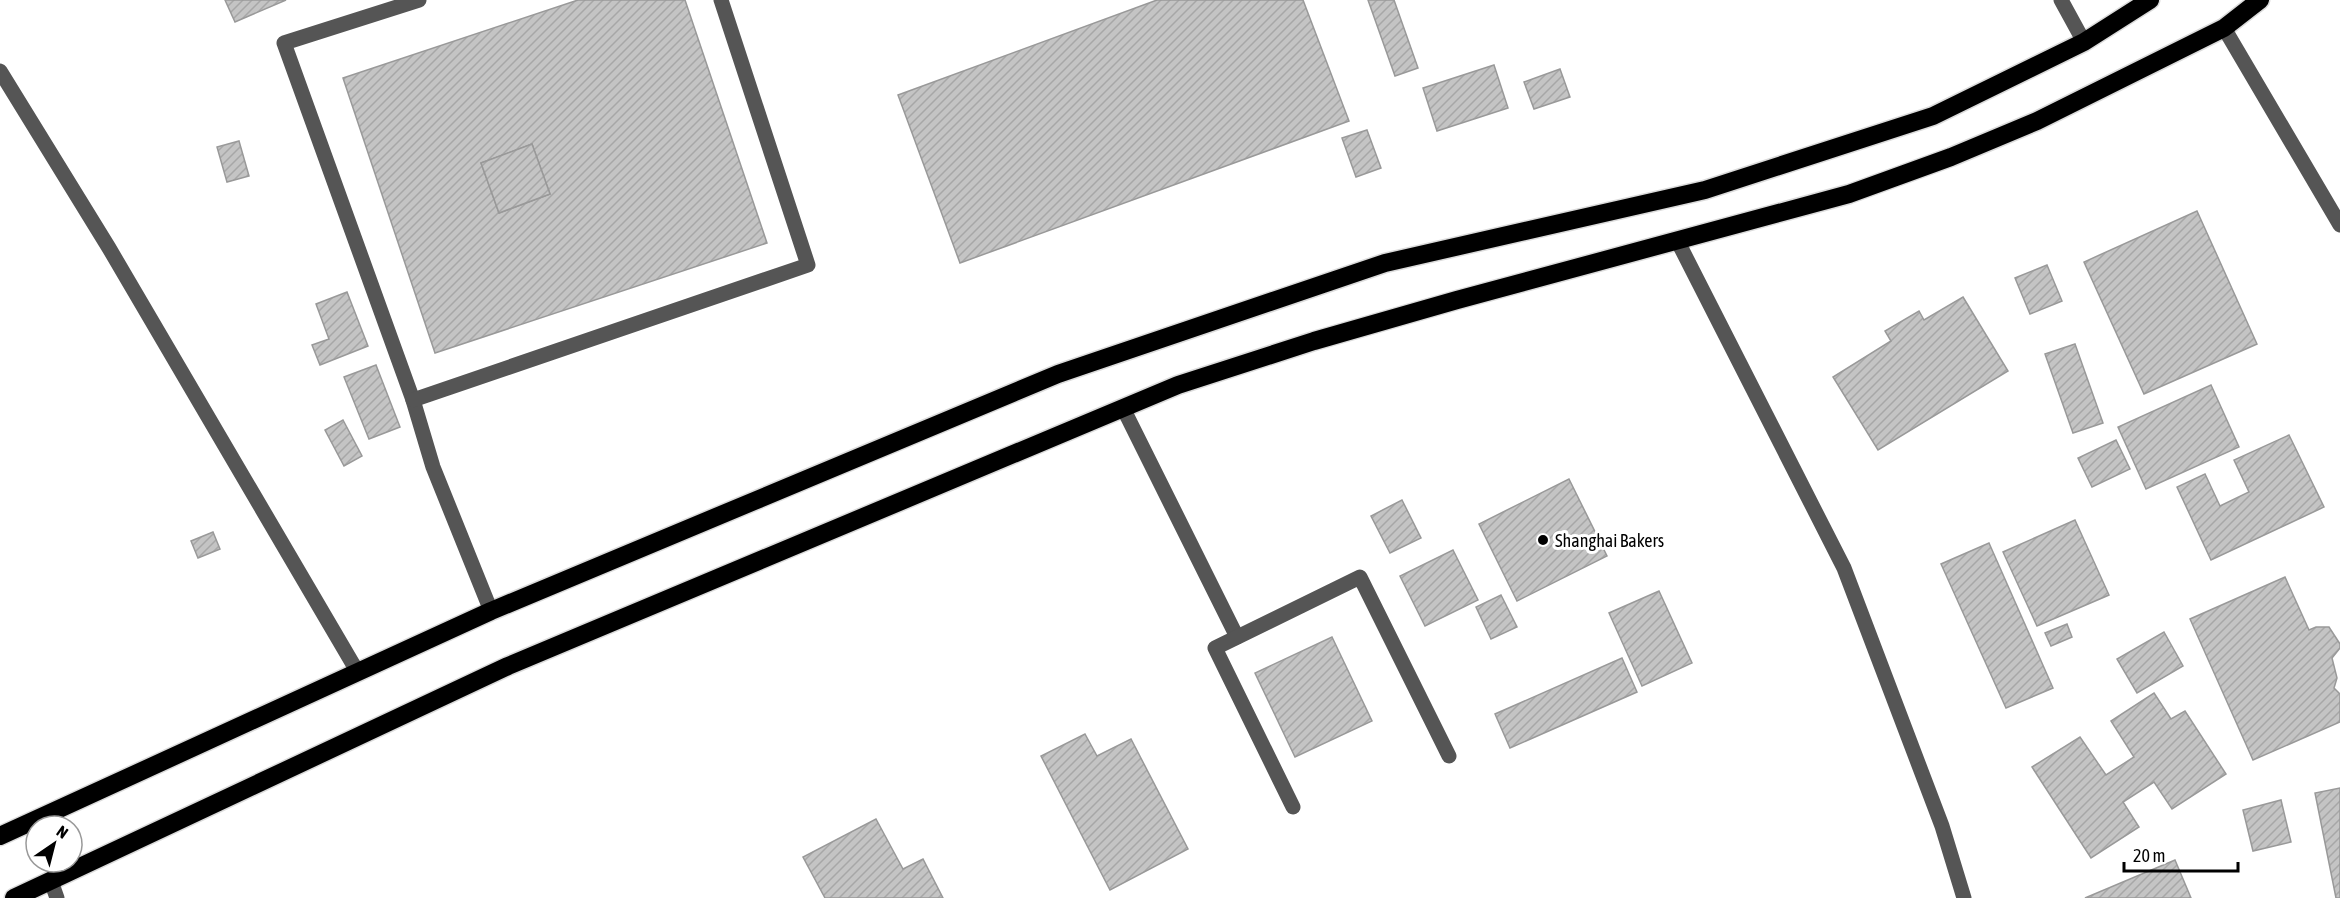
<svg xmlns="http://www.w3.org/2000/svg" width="2340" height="898" viewBox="0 0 2340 898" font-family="'Asap Condensed',sans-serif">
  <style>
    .building { fill: url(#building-hatch); stroke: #999; stroke-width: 1.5; fill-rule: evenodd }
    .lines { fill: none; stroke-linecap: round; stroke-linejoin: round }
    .highway-casing { stroke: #dbdbdb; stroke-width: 21 }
    .minor { stroke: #555; stroke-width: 15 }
    .highway { stroke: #000; stroke-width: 18 }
    .poi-dot { fill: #000; stroke: #fff; stroke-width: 2 }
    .labels { text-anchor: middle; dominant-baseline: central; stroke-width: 6; stroke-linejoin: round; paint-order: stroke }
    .poi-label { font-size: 18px; fill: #000; stroke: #fff; text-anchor: start }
  </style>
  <defs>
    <pattern id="building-hatch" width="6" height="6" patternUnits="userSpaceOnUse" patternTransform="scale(1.5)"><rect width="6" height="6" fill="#c4c4c4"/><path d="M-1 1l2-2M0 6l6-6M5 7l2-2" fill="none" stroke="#a7a7a7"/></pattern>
  </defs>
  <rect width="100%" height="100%" fill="#fff"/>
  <g class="building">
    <polygon points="225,0 286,0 235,22"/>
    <path d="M578,0H685L767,243L435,353L343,78ZM532,144L550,194L499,213L481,163Z"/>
    <polygon points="1157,0 1303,0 1349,121 960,263 898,95"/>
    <polygon points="1368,0 1394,0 1418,68 1395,76"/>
    <polygon points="1494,65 1508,108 1437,131 1423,88"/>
    <polygon points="1560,69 1570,97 1534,109 1524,82"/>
    <polygon points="1367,130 1381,168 1356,177 1342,138"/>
    <polygon points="239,141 249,176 227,182 217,147"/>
    <polygon points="532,144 550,194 499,213 481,163"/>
    <polygon points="2197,211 2257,344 2144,394 2084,262"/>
    <polygon points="2047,265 2062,301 2030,314 2015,278"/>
    <polygon points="347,292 368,346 320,365 312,345 329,339 316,304"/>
    <polygon points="1963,297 2008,371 1878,450 1833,377 1891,341 1885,331 1919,311 1924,320"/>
    <polygon points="2075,344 2103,423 2073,433 2045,354"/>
    <polygon points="376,365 400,427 369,439 344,377"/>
    <polygon points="2211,385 2239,447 2146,489 2118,427"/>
    <polygon points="343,420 362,456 344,466 325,430"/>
    <polygon points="2289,435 2324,507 2211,560 2177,487 2205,474 2220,506 2249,492 2234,460"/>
    <polygon points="2116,440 2130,469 2092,487 2078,458"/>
    <polygon points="1569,479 1607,556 1517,601 1479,524"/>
    <polygon points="1402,500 1421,538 1390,553 1371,516"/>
    <polygon points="2075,520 2109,595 2037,626 2003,552"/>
    <polygon points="213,532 220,549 198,558 191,541"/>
    <polygon points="1989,543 2053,688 2006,708 1941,564"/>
    <polygon points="1453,550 1478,600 1425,626 1400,576"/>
    <polygon points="2285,577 2309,630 2316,627 2329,627 2340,644 2340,648 2332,658 2337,678 2334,688 2340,694 2340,722 2253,760 2190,619"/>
    <polygon points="1659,591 1692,663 1642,686 1609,613"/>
    <polygon points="1501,595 1517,627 1491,639 1476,607"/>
    <polygon points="2067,624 2072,637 2051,646 2045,633"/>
    <polygon points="2164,632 2183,666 2137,693 2117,659"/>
    <polygon points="1332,637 1372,721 1295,757 1255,673"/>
    <polygon points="1622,658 1637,692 1510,748 1495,714"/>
    <polygon points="2154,693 2171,719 2185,711 2226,774 2172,809 2154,782 2123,802 2139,827 2091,858 2032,767 2080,737 2106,775 2134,757 2111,721"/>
    <polygon points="1085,734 1097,756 1131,739 1188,849 1110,890 1041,756"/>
    <polygon points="2340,788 2340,898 2336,898 2315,793"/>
    <polygon points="2281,800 2291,842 2253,851 2243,810"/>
    <polygon points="876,819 903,869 923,859 943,898 825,898 803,857"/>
    <polygon points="2175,860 2191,898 2085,898"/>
  </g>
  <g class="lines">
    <defs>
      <g id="highway">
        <polyline points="0,836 491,611 1058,374 1385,263 1705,190 1933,116 2084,42 2150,0"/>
        <polyline points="14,898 508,666 1178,385 1314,341 1457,300 1849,194 1951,157 2037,121 2224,28 2260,0"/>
      </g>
    </defs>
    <use href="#highway" class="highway-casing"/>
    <g class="minor">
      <polyline points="419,0 284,43 413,400 433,467 491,611"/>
      <polyline points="2061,0 2084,42"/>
      <polyline points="2224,28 2340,225"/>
      <polyline points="0,71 109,248 357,671"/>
      <polyline points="1677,240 1844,568 1942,826 1964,898"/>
      <polyline points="413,400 808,265 721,0"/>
      <polyline points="1123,408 1237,637"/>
      <polyline points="1293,807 1215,648 1360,577 1449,756"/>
      <polyline points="51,881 57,898"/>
    </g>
    <use href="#highway" class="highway"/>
  </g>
  <circle class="poi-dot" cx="1543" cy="540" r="6"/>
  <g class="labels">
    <g class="poi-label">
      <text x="1555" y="540">Shanghai Bakers</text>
    </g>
  </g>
  <g transform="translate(54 844) rotate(35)"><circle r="28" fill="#ffffff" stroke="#999999" stroke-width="1.5"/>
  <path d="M0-4.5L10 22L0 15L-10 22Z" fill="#000000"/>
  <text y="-9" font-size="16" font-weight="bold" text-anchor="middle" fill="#000000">N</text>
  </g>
  <path d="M2124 862v9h114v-9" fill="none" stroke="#000000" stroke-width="3"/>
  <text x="2133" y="862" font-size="18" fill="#000000" stroke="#ffffff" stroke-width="4.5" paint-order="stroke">20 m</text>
</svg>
